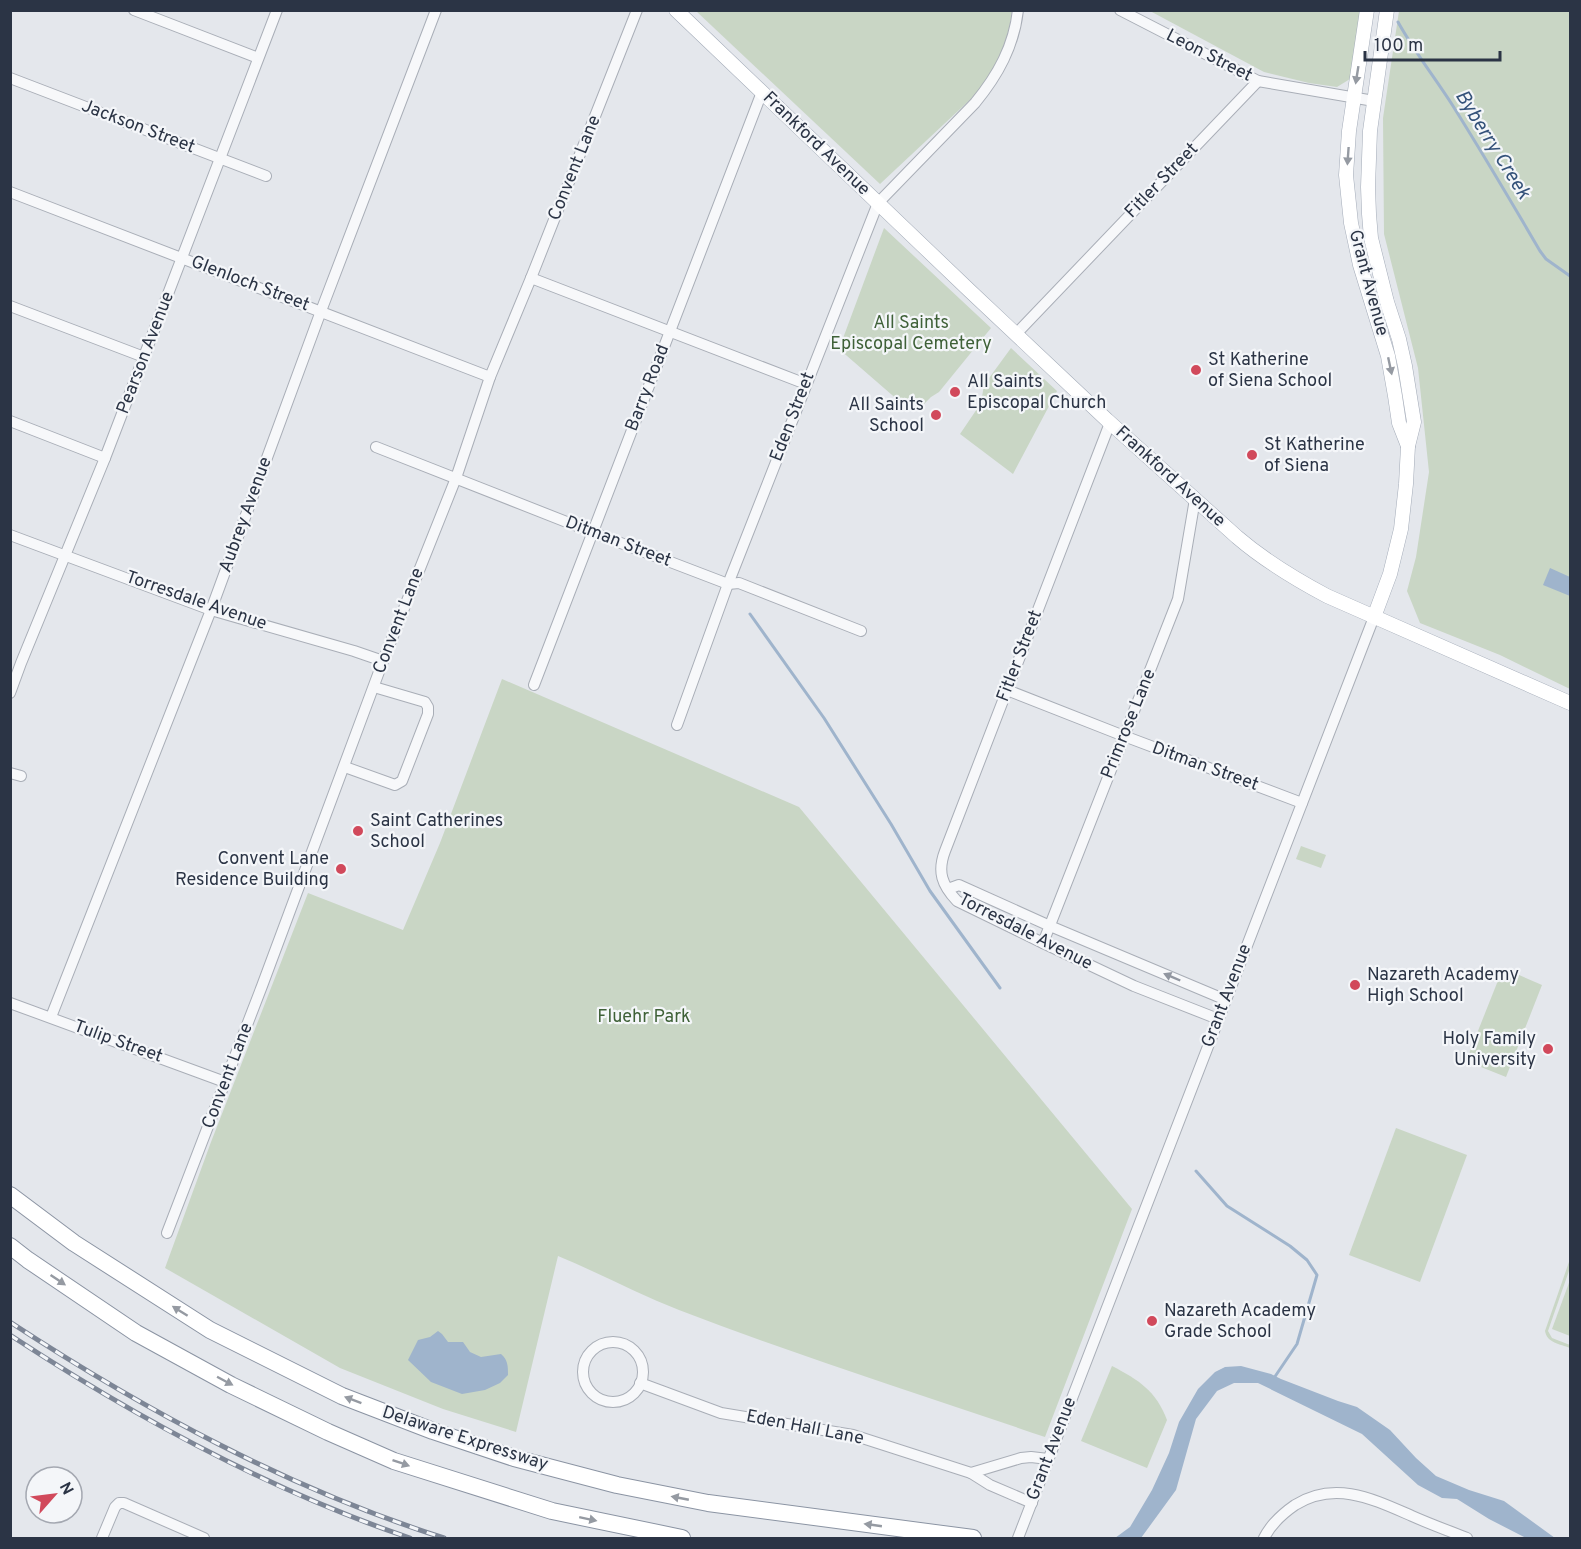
<svg xmlns="http://www.w3.org/2000/svg" width="1581" height="1549" viewBox="0 0 1581 1549" font-family="Overpass,sans-serif">
  <style>
    .green { fill: #c9d6c5 }
    .water { fill: #9fb4cc }
    .lines { fill: none; stroke-linecap: round; stroke-linejoin: round }
    .stream { stroke: #9fb4cc; stroke-width: 3 }
    .minor-casing { stroke: #a9aeb7; stroke-width: 12 }
    .major-casing { stroke: #a3abb8; stroke-width: 15 }
    .highway-casing { stroke: #8b94a3; stroke-width: 18 }
    .minor { stroke: #f7f8fa; stroke-width: 10 }
    .major { stroke: #fff; stroke-width: 14 }
    .highway { stroke: #fff; stroke-width: 16 }
    .rail-casing { stroke: #7d8696; stroke-width: 5 }
    .rail { stroke: #f4f6f9; stroke-width: 3; stroke-dasharray: 9; stroke-linecap: butt }
    .oneway { fill: #959aa2 }
    .oneway2 { fill: #9196a0 }
    .poi-dot { fill: #d1495b; stroke: #f4f6f9; stroke-width: 2 }
    .labels { text-anchor: middle; dominant-baseline: central; stroke-width: 4.5; stroke-linejoin: round; paint-order: stroke }
    .street-label { font-size: 18px; fill: #2b3445; stroke: #f4f6f9 }
    .park-label { font-size: 18px; fill: #3f6138; stroke: #f4f6f9 }
    .poi-label { font-size: 18px; fill: #2b3445; stroke: #f4f6f9; text-anchor: start }
    .water-label { font-size: 20px; font-style: italic; fill: #34527a; stroke: #f4f6f9 }
  </style>
  <rect width="100%" height="100%" fill="#e4e7ec"/>
  <g class="green">
    <path d="M696,11H1012C1008,45 995,69 974,96L880,184Z"/>
    <polygon points="1150,11 1361,11 1350,79 1337,87 1309,83 1264,72"/>
    <polygon points="1399,11 1570,11 1570,689 1500,655 1420,623 1407,591 1416,557 1429,472 1418,368 1384,234 1383,118"/>
    <polygon points="884,228 991,328 939,392 931,397 920,408 907,408 839,349"/>
    <polygon points="1011,348 1057,391 1013,474 960,434 981,403 984,385"/>
    <path d="M502,679L799,807L1132,1209L1045,1437C922,1395 799,1356 679,1310C638,1294 599,1273 558,1256L516,1432L443,1409L340,1368L165,1268L211,1142L308,893L403,930L440,843Z"/>
    <polygon points="1301,846 1326,855 1321,868 1296,859"/>
    <polygon points="1503,968 1542,985 1506,1077 1466,1061"/>
    <polygon points="1396,1128 1467,1155 1420,1282 1349,1255"/>
    <path d="M1570,1259V1268L1548,1331L1552,1338L1570,1345V1348C1560,1344 1547,1343 1545,1331Z"/>
    <polygon points="1570,1280 1570,1336 1552,1329"/>
    <path d="M1112,1366C1139,1380 1156,1391 1167,1420L1147,1468L1081,1441Z"/>
  </g>
  <g class="water">
    <polygon points="1550,568 1570,577 1570,596 1543,585"/>
    <path d="M438,1331L442,1334L448,1342H463L470,1352L481,1357L501,1354C508,1360 508,1366 508,1375L500,1383L485,1390L462,1394L431,1382L408,1360L418,1340L430,1337Z"/>
    <polygon points="1241,1366 1271,1374 1281,1379 1338,1401 1357,1407 1390,1430 1416,1458 1436,1476 1469,1490 1504,1501 1555,1538 1526,1538 1489,1519 1457,1499 1442,1498 1418,1485 1362,1434 1258,1383 1234,1383 1217,1391 1196,1419 1176,1490 1141,1538 1115,1538 1130,1527 1152,1490 1169,1453 1179,1422 1198,1389 1215,1372 1225,1367"/>
  </g>
  <g class="lines">
    <g class="stream">
      <path d="M1398,22C1414,51 1435,78 1453,106C1483,154 1512,203 1540,251L1546,259L1570,276"/>
      <polyline points="750,614 824,718 891,824 930,891 1000,988"/>
      <polyline points="1196,1171 1227,1206 1290,1246 1307,1260 1317,1275 1297,1344 1274,1378"/>
    </g>
    <defs>
      <g id="minor">
        <polyline points="134,10 258,58"/>
        <polyline points="1120,10 1258,81 1374,101"/>
        <polyline points="10,78 266,176"/>
        <polyline points="10,192 490,377"/>
        <polyline points="531,278 806,384"/>
        <polyline points="10,306 144,357"/>
        <polyline points="1016,334 1258,81"/>
        <polyline points="10,421 105,458"/>
        <path d="M1110,423L945,851C937,872 942,885 957,901L1043,943L1134,986L1218,1019"/>
        <polyline points="376,447 592,532 728,584 739,583 861,631"/>
        <polyline points="10,535 211,610 354,651 383,661"/>
        <polyline points="534,685 762,92"/>
        <polyline points="1007,690 1124,736 1302,803"/>
        <polyline points="10,693 21,663 105,458 277,10"/>
        <path d="M677,725L728,584L878,203L975,103C998,75 1014,46 1018,10"/>
        <polyline points="345,767 395,785 402,781 428,714 428,707 425,702 374,687"/>
        <polyline points="10,773 21,776"/>
        <polyline points="948,889 959,885 1050,926 1226,1000"/>
        <polyline points="1043,943 1178,599 1195,499"/>
        <polyline points="10,1003 225,1082"/>
        <polyline points="51,1017 211,610 321,311 436,10"/>
        <polyline points="167,1233 262,986 383,661 456,478 490,377 531,278 637,10"/>
        <circle cx="613" cy="1372" r="30"/>
        <polyline points="640,1383 721,1413 853,1435 971,1473 1021,1458 1031,1457 1048,1459"/>
        <polyline points="971,1473 990,1485 1032,1503"/>
        <polyline points="102,1538 115,1507 119,1503 124,1503 204,1538"/>
        <polyline points="1018,1538 1374,617"/>
        <path d="M1264,1538C1271,1524 1282,1514 1295,1505C1335,1480 1373,1499 1412,1516C1430,1524 1449,1531 1467,1538"/>
      </g>
      <g id="major">
        <path d="M676,10L970,291L1107,420L1237,537C1265,561 1295,579 1327,596L1570,703"/>
        <polyline points="1367,10 1349,131 1346,175 1351,223 1360,265 1388,356 1395,396 1399,423 1408,446"/>
        <polyline points="1374,617 1390,574 1401,529 1406,484 1408,446 1414,422 1405,366 1399,339 1387,302 1371,238 1369,214 1368,187 1370,131 1387,10"/>
      </g>
      <g id="highway">
        <polyline points="10,1195 74,1243 210,1330 342,1396 433,1431 514,1458 617,1485 708,1503 973,1538"/>
        <polyline points="10,1246 28,1260 136,1333 231,1385 328,1432 394,1461 552,1511 682,1538"/>
      </g>
    </defs>
    <use href="#minor" class="minor-casing"/>
    <use href="#major" class="major-casing"/>
    <use href="#highway" class="highway-casing"/>
    <use href="#minor" class="minor"/>
    <use href="#major" class="major"/>
    <use href="#highway" class="highway"/>
    <defs>
      <g id="rail">
        <path d="M10,1322C146,1411 290,1489 444,1538"/>
        <path d="M10,1335C135,1417 268,1490 410,1538"/>
      </g>
    </defs>
    <use href="#rail" class="rail-casing"/>
    <use href="#rail" class="rail"/>
  </g>
  <defs><path id="oneway-solid" d="M-6-.8H1V-3.2L6.5 0L1 3.2V.8H-6Z" transform="scale(1.5)"/></defs>
  <g class="oneway">
    <use href="#oneway-solid" transform="translate(1357 75) rotate(99)"/>
    <use href="#oneway-solid" transform="translate(1348 156) rotate(94)"/>
    <use href="#oneway-solid" transform="translate(1390 366) rotate(78)"/>
    <use href="#oneway-solid" transform="translate(58 1280) rotate(34)"/>
    <use href="#oneway-solid" transform="translate(180 1311) rotate(-148)"/>
    <use href="#oneway-solid" transform="translate(225 1381) rotate(28)"/>
    <use href="#oneway-solid" transform="translate(353 1400) rotate(-159)"/>
    <use href="#oneway-solid" transform="translate(401 1463) rotate(19)"/>
    <use href="#oneway-solid" transform="translate(680 1498) rotate(-169)"/>
    <use href="#oneway-solid" transform="translate(588 1519) rotate(12)"/>
    <use href="#oneway-solid" transform="translate(873 1525) rotate(-172)"/>
  </g>
  <use class="oneway2" href="#oneway-solid" transform="translate(1172 977) rotate(-157)"/>
  <g class="poi-dot">
    <circle cx="1196" cy="370" r="6"/>
    <circle cx="955" cy="392" r="6"/>
    <circle cx="936" cy="415" r="6"/>
    <circle cx="1252" cy="455" r="6"/>
    <circle cx="358" cy="831" r="6"/>
    <circle cx="341" cy="869" r="6"/>
    <circle cx="1355" cy="985" r="6"/>
    <circle cx="1548" cy="1049" r="6"/>
    <circle cx="1152" cy="1321" r="6"/>
  </g>
  <g class="labels">
    <g class="street-label">
      <text transform="translate(1209 56) rotate(27)">Leon Street</text>
      <text transform="translate(138 127) rotate(21)">Jackson Street</text>
      <text transform="translate(816 144) rotate(44)">Frankford Avenue</text>
      <text transform="translate(575 168) rotate(-68)">Convent Lane</text>
      <text transform="translate(1162 181) rotate(-46)">Fitler Street</text>
      <text transform="translate(1368 283) rotate(75)">Grant Avenue</text>
      <text transform="translate(250 284) rotate(21)">Glenloch Street</text>
      <text transform="translate(146 353) rotate(-69)">Pearson Avenue</text>
      <text transform="translate(648 388) rotate(-69)">Barry Road</text>
      <text transform="translate(793 417) rotate(-69)">Eden Street</text>
      <text transform="translate(1170 477) rotate(42)">Frankford Avenue</text>
      <text transform="translate(246 515) rotate(-70)">Aubrey Avenue</text>
      <text transform="translate(618 542) rotate(21)">Ditman Street</text>
      <text transform="translate(196 601) rotate(19)">Torresdale Avenue</text>
      <text transform="translate(399 621) rotate(-69)">Convent Lane</text>
      <text transform="translate(1020 656) rotate(-69)">Fitler Street</text>
      <text transform="translate(1129 724) rotate(-68)">Primrose Lane</text>
      <text transform="translate(1205 767) rotate(20)">Ditman Street</text>
      <text transform="translate(1025 932) rotate(27)">Torresdale Avenue</text>
      <text transform="translate(1227 996) rotate(-69)">Grant Avenue</text>
      <text transform="translate(118 1042) rotate(20)">Tulip Street</text>
      <text transform="translate(228 1076) rotate(-69)">Convent Lane</text>
      <text transform="translate(805 1428) rotate(11)">Eden Hall Lane</text>
      <text transform="translate(465 1439) rotate(18)">Delaware Expressway</text>
      <text transform="translate(1052 1449) rotate(-69)">Grant Avenue</text>
    </g>
    <g class="park-label">
      <text x="911" y="323">All Saints<tspan x="911" dy="21">Episcopal Cemetery</tspan></text>
      <text x="644" y="1017">Fluehr Park</text>
    </g>
    <g class="poi-label">
      <text x="1208" y="360">St Katherine<tspan x="1208" dy="21">of Siena School</tspan></text>
      <text x="967" y="382">All Saints<tspan x="967" dy="21">Episcopal Church</tspan></text>
      <text x="924" y="405" text-anchor="end">All Saints<tspan x="924" dy="21">School</tspan></text>
      <text x="1264" y="445">St Katherine<tspan x="1264" dy="21">of Siena</tspan></text>
      <text x="370" y="821">Saint Catherines<tspan x="370" dy="21">School</tspan></text>
      <text x="329" y="859" text-anchor="end">Convent Lane<tspan x="329" dy="21">Residence Building</tspan></text>
      <text x="1367" y="975">Nazareth Academy<tspan x="1367" dy="21">High School</tspan></text>
      <text x="1536" y="1039" text-anchor="end">Holy Family<tspan x="1536" dy="21">University</tspan></text>
      <text x="1164" y="1311">Nazareth Academy<tspan x="1164" dy="21">Grade School</tspan></text>
    </g>
    <g class="water-label">
      <text transform="translate(1492 145) rotate(58)">Byberry Creek</text>
    </g>
  </g>
  <rect width="1581" height="1549" fill="none" stroke="#2b3445" stroke-width="24"/>
  <g transform="translate(54 1495) rotate(62)"><circle r="28" fill="#f4f6f9" stroke="#a4a8b1" stroke-width="1.5"/>
  <path d="M0-4.5L10 22L0 15L-10 22Z" fill="#d1495b"/>
  <text y="-9" font-size="16" font-weight="bold" text-anchor="middle" fill="#2b3445">N</text>
  </g>
  <path d="M1365 51v9h135v-9" fill="none" stroke="#2b3445" stroke-width="3"/>
  <text x="1374" y="51" font-size="18" fill="#2b3445" stroke="#f4f6f9" stroke-width="4.5" paint-order="stroke">100 m</text>
</svg>
